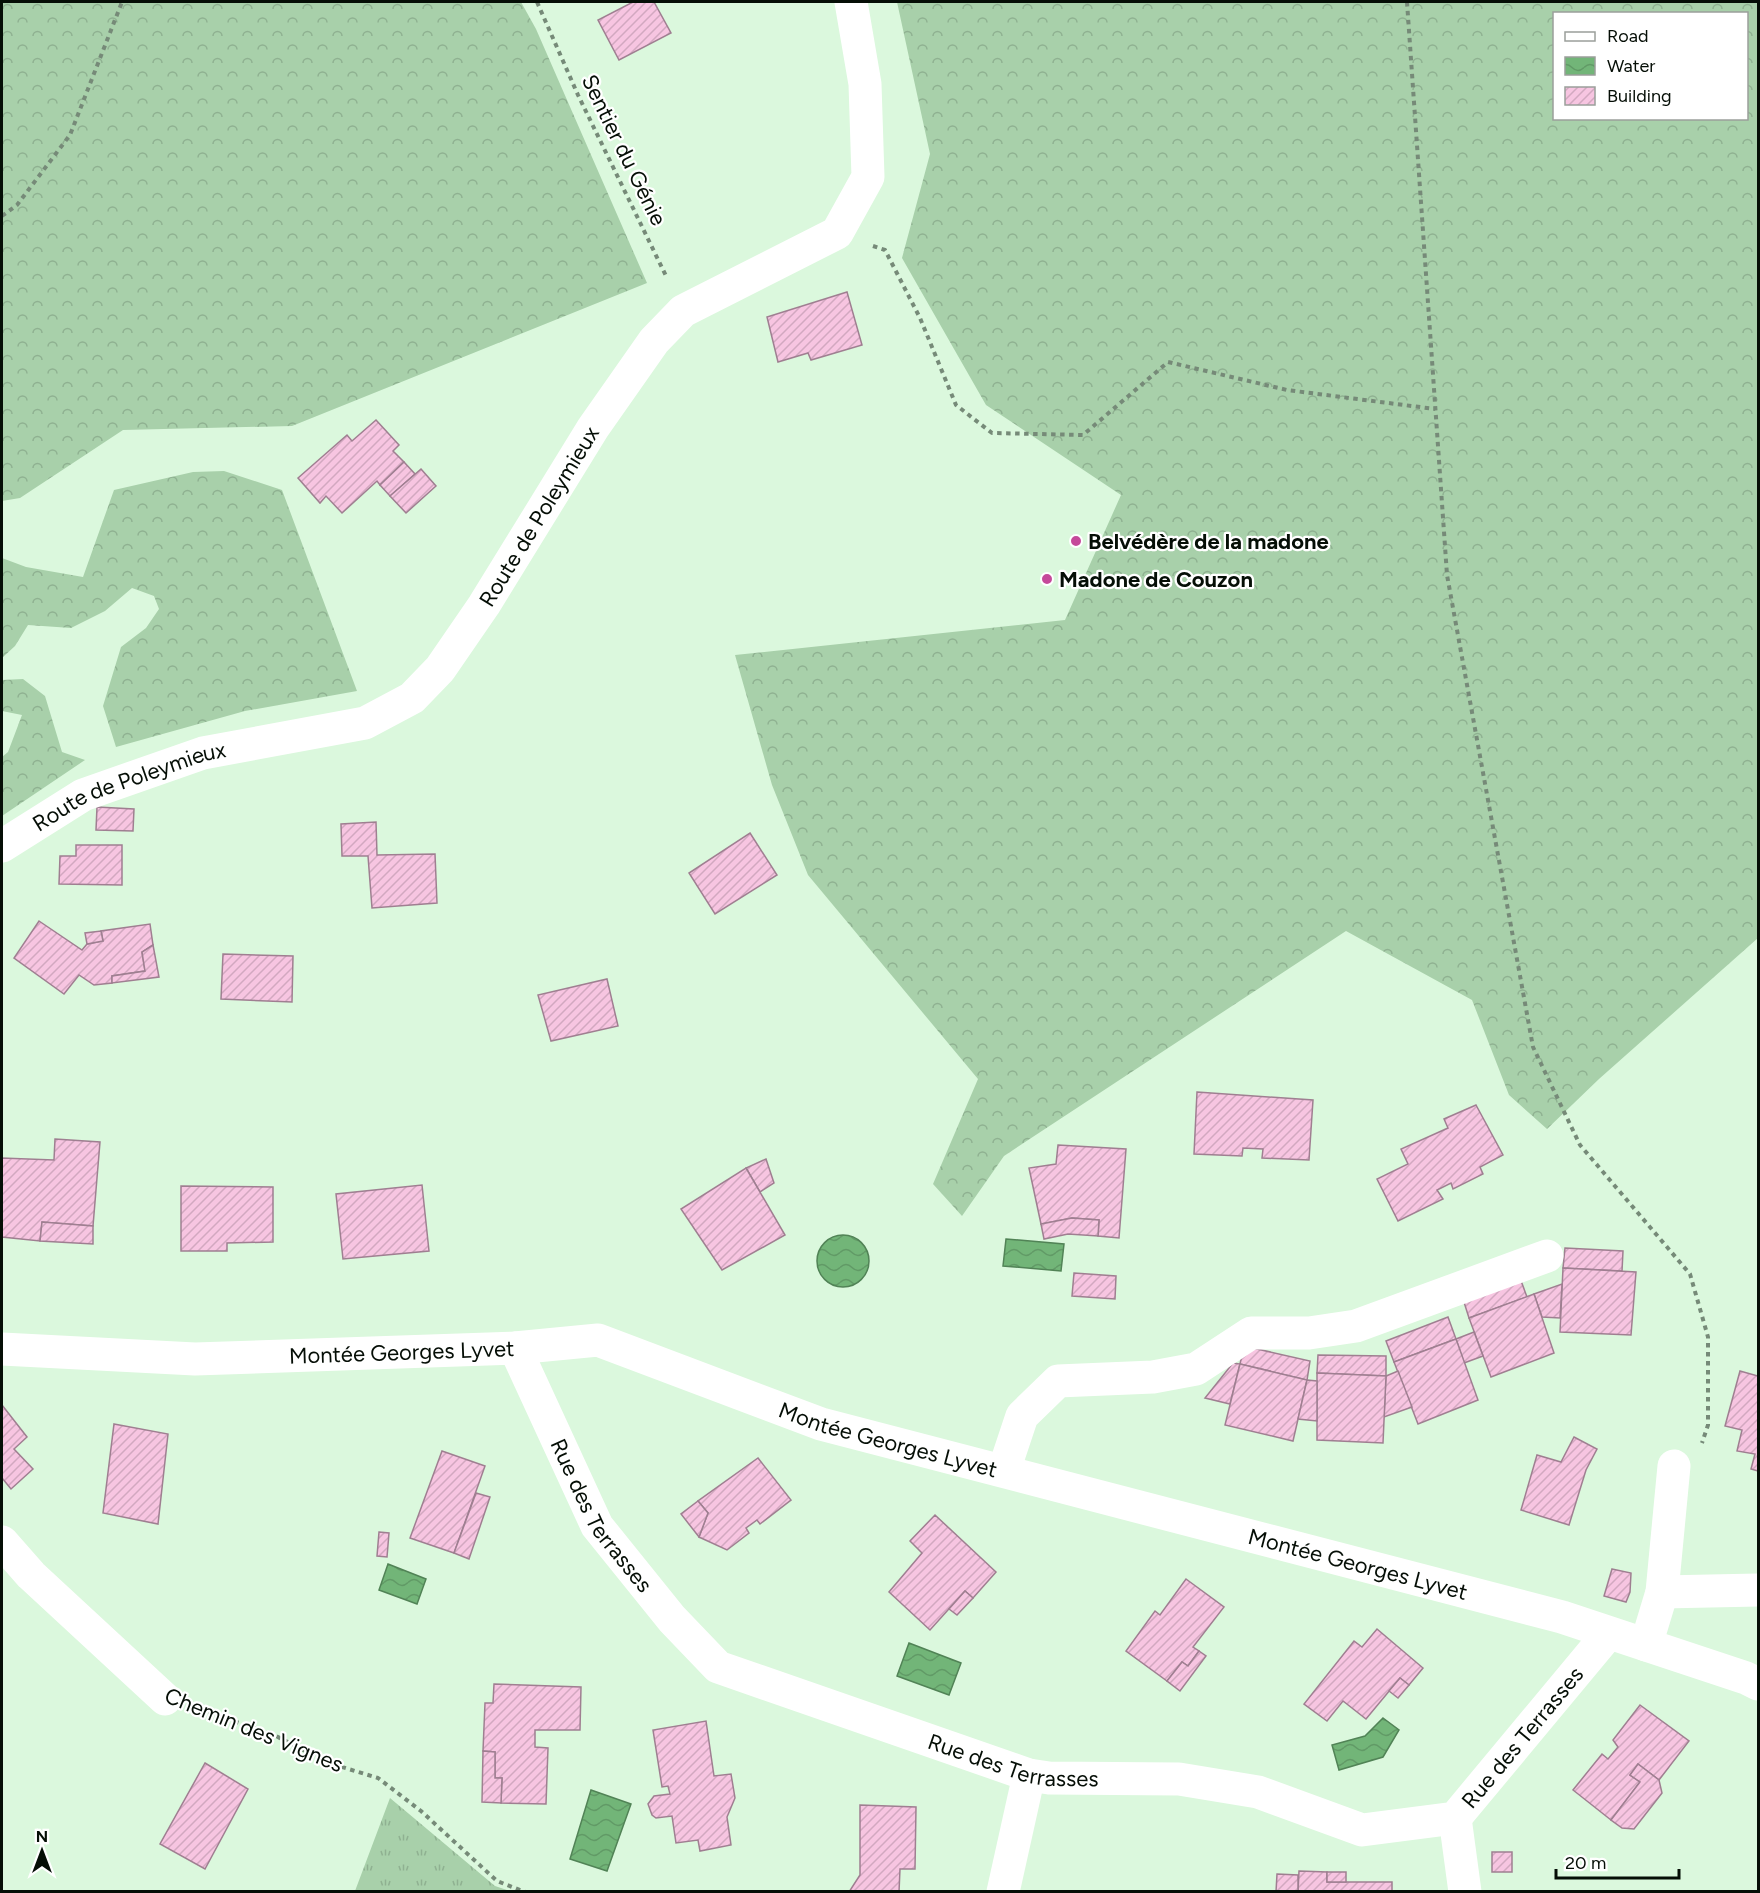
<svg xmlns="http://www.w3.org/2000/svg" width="1760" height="1893" viewBox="0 0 1760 1893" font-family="Figtree,sans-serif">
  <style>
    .grass { fill: url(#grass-tufts) }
    .forest { fill: url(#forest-crowns); fill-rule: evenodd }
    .water { fill: url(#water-waves); stroke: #518356; stroke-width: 1.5 }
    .building { fill: url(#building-hatch); stroke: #9f7f91; stroke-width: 1.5 }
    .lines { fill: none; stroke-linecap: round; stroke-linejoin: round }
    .path { stroke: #768a78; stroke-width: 4; stroke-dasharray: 4.5 4.5; stroke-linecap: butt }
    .minor { stroke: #fff; stroke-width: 33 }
    .poi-dot { fill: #c5499a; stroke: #fff; stroke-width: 2 }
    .labels { text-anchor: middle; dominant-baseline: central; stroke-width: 4.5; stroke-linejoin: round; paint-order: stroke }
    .street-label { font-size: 22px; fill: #050e06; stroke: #fff }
    .poi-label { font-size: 22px; font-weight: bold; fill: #050e06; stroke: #fff; text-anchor: start }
  </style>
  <defs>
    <pattern id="grass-tufts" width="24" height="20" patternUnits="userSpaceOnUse" patternTransform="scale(1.5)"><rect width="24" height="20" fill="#a8d0aa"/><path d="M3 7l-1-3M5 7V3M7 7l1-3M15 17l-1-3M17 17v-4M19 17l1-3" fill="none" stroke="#8fb191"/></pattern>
    <pattern id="forest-crowns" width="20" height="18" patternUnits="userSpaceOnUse" patternTransform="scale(1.5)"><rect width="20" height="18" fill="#a8d0aa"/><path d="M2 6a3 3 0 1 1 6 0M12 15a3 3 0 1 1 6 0" fill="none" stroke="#8fb191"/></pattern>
    <pattern id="water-waves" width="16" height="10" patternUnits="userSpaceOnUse" patternTransform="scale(1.5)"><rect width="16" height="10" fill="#72b578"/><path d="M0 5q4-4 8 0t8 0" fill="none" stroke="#619a66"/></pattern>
    <pattern id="building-hatch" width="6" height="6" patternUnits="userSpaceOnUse" patternTransform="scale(1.5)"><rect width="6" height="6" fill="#f7c5e1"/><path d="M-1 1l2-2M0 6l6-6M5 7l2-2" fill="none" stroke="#d2a8c0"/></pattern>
  </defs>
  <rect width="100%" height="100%" fill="#dbf8dd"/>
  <polygon class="grass" points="390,1798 495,1886 510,1891 355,1891"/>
  <g class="forest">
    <polygon points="2,2 521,2 536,29 647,283 292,426 123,430 20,498 2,501"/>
    <path d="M897,2H1758V938L1599,1079L1547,1129L1509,1095L1472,1000L1346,931L1004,1156L962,1216L933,1184L978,1079L808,875L772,785L735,655L1065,620L1121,495L986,405L902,258L930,154ZM1554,14H1746V118H1554Z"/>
    <polygon points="224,471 282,490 357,691 245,711 116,747 103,706 121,647 146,628 159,609 154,596 132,588 105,611 71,628 28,625 15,646 2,658 2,558 26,567 83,577 114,490 193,472"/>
    <polygon points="23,679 45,696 62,752 85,760 2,816 2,757 8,752 22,715 2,711 2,680"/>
  </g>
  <g class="water">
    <circle cx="843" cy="1261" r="26"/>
    <polygon points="1006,1239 1064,1244 1061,1271 1003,1266"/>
    <polygon points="388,1564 426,1579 417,1604 379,1590"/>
    <polygon points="909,1643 961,1663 949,1695 897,1676"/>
    <polygon points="1383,1718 1399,1730 1383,1757 1339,1770 1332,1745 1365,1736"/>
    <polygon points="591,1790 631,1804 607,1871 570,1859"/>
  </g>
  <g class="building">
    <polygon points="633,2 654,2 671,33 619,60 598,20"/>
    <polygon points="847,292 862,345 811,360 808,353 778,362 767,317"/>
    <polygon points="376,420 399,445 393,451 404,462 380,485 377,481 342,513 326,496 320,503 298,478 347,435 352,441"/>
    <polygon points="404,462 415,474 390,496 380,485"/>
    <polygon points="421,469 436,486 406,513 390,496"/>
    <polygon points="97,807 134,809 133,831 96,830"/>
    <polygon points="376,822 377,855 435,854 437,903 372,908 368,856 342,856 341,824"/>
    <polygon points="750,833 777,875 715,914 689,873"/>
    <polygon points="76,845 122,845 122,885 59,884 60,856 76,856"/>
    <polygon points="39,921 82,950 87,944 103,941 101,931 150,924 153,945 142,952 145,971 112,976 112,983 94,985 79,975 64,994 14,958"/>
    <polygon points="101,931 103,941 87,944 85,933"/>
    <polygon points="153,945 159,977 112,983 112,976 145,971 142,952"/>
    <polygon points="223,954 293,956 292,1002 221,999"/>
    <polygon points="607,979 618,1026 551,1041 538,995"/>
    <polygon points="1197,1092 1313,1100 1309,1160 1262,1158 1263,1149 1243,1148 1242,1156 1194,1154"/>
    <polygon points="1476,1105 1503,1155 1480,1167 1483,1174 1453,1189 1451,1183 1437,1190 1443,1199 1398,1221 1377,1179 1408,1164 1401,1149 1448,1128 1444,1119"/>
    <polygon points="55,1139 100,1142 93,1226 42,1222 40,1241 2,1237 2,1158 54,1160"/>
    <polygon points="1058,1145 1126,1149 1119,1238 1098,1236 1099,1220 1072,1218 1041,1224 1029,1168 1056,1164"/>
    <polygon points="766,1159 774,1183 760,1192 746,1168"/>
    <polygon points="746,1168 785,1235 722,1270 681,1209"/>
    <polygon points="422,1185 429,1251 343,1259 336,1194"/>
    <polygon points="181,1186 273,1187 273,1242 227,1243 227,1251 181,1251"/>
    <polygon points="1072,1218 1099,1220 1098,1236 1068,1234 1044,1239 1041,1224"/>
    <polygon points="42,1222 93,1226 93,1244 40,1241"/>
    <polygon points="1565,1248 1623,1251 1622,1271 1563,1268"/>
    <polygon points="1563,1268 1636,1272 1631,1335 1560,1332"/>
    <polygon points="1074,1273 1116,1276 1115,1299 1072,1296"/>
    <polygon points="1520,1278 1527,1297 1469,1318 1463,1299"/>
    <polygon points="1562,1284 1560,1318 1542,1317 1534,1294"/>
    <polygon points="1534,1294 1554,1353 1491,1377 1469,1318"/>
    <polygon points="1448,1317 1456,1339 1394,1362 1386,1341"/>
    <polygon points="1474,1332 1483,1356 1464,1363 1456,1339"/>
    <polygon points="1456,1339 1478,1400 1418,1424 1394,1362"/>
    <polygon points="1244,1346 1310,1361 1307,1380 1240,1364"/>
    <polygon points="1318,1355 1386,1356 1386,1376 1317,1373"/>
    <polygon points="1233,1363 1240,1364 1230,1404 1205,1398"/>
    <polygon points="1240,1364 1307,1380 1293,1441 1225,1425"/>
    <polygon points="1398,1371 1412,1407 1384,1417 1386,1376"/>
    <polygon points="1740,1371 1758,1376 1758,1471 1751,1469 1755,1454 1737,1451 1742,1430 1725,1426"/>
    <polygon points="1317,1373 1386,1376 1383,1443 1317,1440"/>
    <polygon points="1307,1380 1317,1381 1317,1421 1298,1419"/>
    <polygon points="2,1405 27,1437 14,1449 33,1469 11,1489 2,1478"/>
    <polygon points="114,1424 168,1434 158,1524 103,1513"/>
    <polygon points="1574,1437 1597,1449 1586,1470 1569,1525 1521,1510 1537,1455 1561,1462"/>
    <polygon points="442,1451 485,1466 454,1553 410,1538"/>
    <polygon points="758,1458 791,1500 760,1524 757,1520 746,1528 749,1533 727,1550 699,1537 708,1513 698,1501"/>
    <polygon points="476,1493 490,1497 469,1559 454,1553"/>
    <polygon points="698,1501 708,1513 699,1537 681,1514"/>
    <polygon points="935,1515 996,1572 973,1598 965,1591 930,1630 889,1592 922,1553 910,1541"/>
    <polygon points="379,1532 389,1533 387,1557 377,1556"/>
    <polygon points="1612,1569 1631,1573 1630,1592 1626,1602 1604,1596"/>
    <polygon points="1186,1579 1224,1607 1193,1647 1199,1651 1188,1666 1182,1662 1167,1681 1126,1651 1155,1611 1160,1615"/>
    <polygon points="965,1591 973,1598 957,1615 949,1609"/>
    <polygon points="1377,1629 1423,1668 1409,1685 1400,1678 1366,1719 1343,1701 1327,1721 1304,1704 1354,1641 1362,1647"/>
    <polygon points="1199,1651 1206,1656 1180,1691 1167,1681 1182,1662 1188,1666"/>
    <polygon points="1400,1678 1409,1685 1398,1698 1389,1691"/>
    <polygon points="494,1684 581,1687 580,1730 535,1730 535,1747 548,1748 546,1804 501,1803 502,1778 495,1778 495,1752 483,1751 485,1703 493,1703"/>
    <polygon points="1640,1705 1689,1741 1659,1780 1638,1764 1630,1775 1640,1782 1611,1820 1573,1790 1602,1754 1608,1759 1618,1747 1613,1740"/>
    <polygon points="706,1721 714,1776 731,1774 735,1798 727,1817 731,1845 700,1851 698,1840 676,1843 672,1816 656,1818 652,1815 648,1804 654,1796 670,1794 668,1786 662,1787 653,1730"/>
    <polygon points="483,1751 495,1752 495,1778 502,1778 501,1803 482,1802"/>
    <polygon points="205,1763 248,1789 205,1869 160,1844"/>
    <polygon points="1638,1764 1659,1780 1662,1793 1634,1829 1622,1828 1611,1820 1640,1782 1630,1775"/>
    <polygon points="860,1805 916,1807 915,1869 900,1869 899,1892 849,1892 860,1875"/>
    <rect x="1492" y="1852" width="20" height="20"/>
    <polygon points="1299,1871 1327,1872 1327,1882 1392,1882 1392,1892 1298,1892"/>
    <rect x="1327" y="1872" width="19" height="10"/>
    <polygon points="1277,1874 1298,1875 1298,1892 1276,1892"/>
  </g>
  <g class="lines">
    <g class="path">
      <polyline points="537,2 578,95 667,278"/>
      <polyline points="1407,2 1447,575 1533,1047 1580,1145 1690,1274 1708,1337 1708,1425 1702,1443"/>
      <polyline points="2,216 17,205 70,135 122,2"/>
      <polyline points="873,246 885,250 920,318 956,405 992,433 1083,435 1168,362 1287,390 1435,409"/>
      <polyline points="200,1710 270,1733 329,1763 378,1778 421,1811 497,1881 525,1892"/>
    </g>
    <g class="minor">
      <path id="s1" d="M2,846L83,795L203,753L365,723L412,698L440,669L484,605L593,428L654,341L683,311L837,233L868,177L865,84L851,2"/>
      <path id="s2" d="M515,1348L597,1526L672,1619L718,1667L1029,1775L1049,1778L1179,1779L1258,1792L1362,1830L1455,1818L1608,1634"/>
      <path id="s3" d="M2,1349L195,1359L515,1348L598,1340L821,1424L1562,1617L1746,1678L1758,1684"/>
      <polyline points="1004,1470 1022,1416 1058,1381 1153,1377 1196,1369 1251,1333 1309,1333 1356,1326 1547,1256"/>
      <polyline points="2,1542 31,1575 165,1699"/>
      <polyline points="1662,1592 1758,1590"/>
      <polyline points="1646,1645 1662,1592 1674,1466"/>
      <polyline points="1455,1818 1465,1892"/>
      <polyline points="1003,1892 1029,1775"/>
    </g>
  </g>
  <g class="poi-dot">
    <circle cx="1076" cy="541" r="6"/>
    <circle cx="1047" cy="579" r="6"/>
  </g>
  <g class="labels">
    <g class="street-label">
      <text transform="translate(624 150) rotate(64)">Sentier du Génie</text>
      <text stroke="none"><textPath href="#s1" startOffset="663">Route de Poleymieux</textPath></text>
      <text stroke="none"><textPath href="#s1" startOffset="142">Route de Poleymieux</textPath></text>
      <text stroke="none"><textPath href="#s3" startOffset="400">Montée Georges Lyvet</textPath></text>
      <text stroke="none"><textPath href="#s3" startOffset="904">Montée Georges Lyvet</textPath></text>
      <text stroke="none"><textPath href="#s2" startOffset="189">Rue des Terrasses</textPath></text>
      <text stroke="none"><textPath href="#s3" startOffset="1390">Montée Georges Lyvet</textPath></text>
      <text transform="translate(254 1730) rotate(22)">Chemin des Vignes</text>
      <text stroke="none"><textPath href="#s2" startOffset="1251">Rue des Terrasses</textPath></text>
      <text stroke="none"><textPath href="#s2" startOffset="693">Rue des Terrasses</textPath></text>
    </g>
    <g class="poi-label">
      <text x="1088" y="541">Belvédère de la madone</text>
      <text x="1059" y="579">Madone de Couzon</text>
    </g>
  </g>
  <rect width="1760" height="1893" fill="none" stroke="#050e06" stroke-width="6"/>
  <rect x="1553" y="12" width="195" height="108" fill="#ffffff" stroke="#9b9f9b" stroke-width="1.5"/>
  <rect x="1565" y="32" width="30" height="9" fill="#ffffff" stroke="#9b9f9b" stroke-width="1.5"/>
  <text x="1607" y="42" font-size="18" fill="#050e06">Road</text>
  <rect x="1565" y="57" width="30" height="18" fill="url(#water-waves)" stroke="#9b9f9b" stroke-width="1.5"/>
  <text x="1607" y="72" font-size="18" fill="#050e06">Water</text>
  <rect x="1565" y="87" width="30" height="18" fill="url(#building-hatch)" stroke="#9b9f9b" stroke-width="1.5"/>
  <text x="1607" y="102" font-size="18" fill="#050e06">Building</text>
  <g transform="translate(42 1851)" stroke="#ffffff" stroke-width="4.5" paint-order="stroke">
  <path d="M0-4.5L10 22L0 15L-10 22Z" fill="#050e06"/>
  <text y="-9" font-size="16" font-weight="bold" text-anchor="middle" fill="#050e06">N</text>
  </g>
  <path d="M1556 1869v9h123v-9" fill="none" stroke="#050e06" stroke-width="3"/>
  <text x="1565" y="1869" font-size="18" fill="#050e06" stroke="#ffffff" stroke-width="4.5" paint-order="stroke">20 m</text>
</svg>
